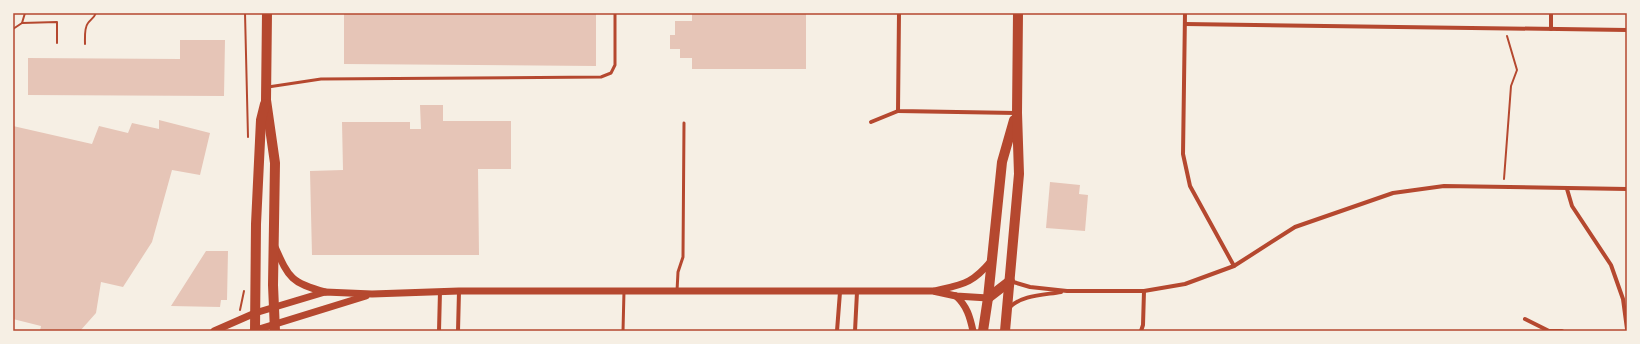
<svg xmlns="http://www.w3.org/2000/svg" width="1640" height="344" viewBox="0 0 1640 344" font-family="Figtree,sans-serif">
  <style>
    .building { fill: #e6c5b7 }
    .lines { fill: none; stroke-linecap: round; stroke-linejoin: round }
    .path { stroke: #b5482f; stroke-width: 2 }
    .service { stroke: #b5482f; stroke-width: 3 }
    .minor { stroke: #b5482f; stroke-width: 4 }
    .tertiary { stroke: #b5482f; stroke-width: 7 }
    .primary { stroke: #b5482f; stroke-width: 10 }
    .neatline { fill: none; stroke: #b5482f; stroke-width: 1.5 }
  </style>
  <rect width="100%" height="100%" fill="#f6efe4"/>
  <g class="building">
    <polygon points="344,13 596,13 596,66 344,64"/>
    <polygon points="692,13 806,13 806,69 692,69 692,58 680,58 680,49 670,49 670,35 675,35 675,21 692,21"/>
    <polygon points="180,40 225,40 224,96 28,95 28,58 180,59"/>
    <polygon points="420,105 443,105 443,121 511,121 511,169 478,169 479,255 312,255 310,171 343,170 342,122 410,122 410,129 421,129"/>
    <polygon points="159,120 210,133 200,175 172,170 152,242 123,287 101,282 96,313 80,331 40,331 41,326 13,319 13,126 92,144 99,126 128,133 132,123 159,129"/>
    <polygon points="1050,182 1080,185 1079,194 1088,195 1085,231 1046,228"/>
    <polygon points="206,251 228,251 227,300 221,300 220,307 171,306"/>
  </g>
  <g class="lines">
    <g class="path">
      <polyline points="245,13 248,137"/>
      <polyline points="22,23 25,13"/>
      <polyline points="13,29 22,23 57,22 57,43"/>
      <path d="M85,44C85,37 84,28 88,23C91,19 94,18 96,13"/>
      <polyline points="1504,179 1511,86 1517,70 1507,36"/>
      <polyline points="240,310 244,291"/>
    </g>
    <g class="service">
      <polyline points="268,87 321,79 601,77 611,73 615,65 615,13"/>
      <polyline points="677,291 678,272 683,257 684,123"/>
      <polyline points="623,331 624,291"/>
    </g>
    <g class="minor">
      <polyline points="899,13 898,111 1016,113"/>
      <polyline points="1185,13 1183,154 1190,186 1234,266"/>
      <polyline points="1185,24 1627,30"/>
      <polyline points="1551,29 1551,13"/>
      <polyline points="871,122 898,111"/>
      <polyline points="1567,189 1572,206 1611,265 1623,299 1627,329"/>
      <polyline points="1010,281 1030,287 1067,291 1144,291 1185,284 1234,266 1295,227 1393,193 1444,186 1627,189"/>
      <path d="M1009,308C1021,295 1044,295 1061,292"/>
      <polyline points="1525,319 1549,331 1562,331"/>
      <polyline points="439,331 440,291"/>
      <polyline points="458,331 459,291"/>
      <polyline points="837,331 840,292"/>
      <polyline points="855,331 857,292"/>
      <polyline points="1141,331 1143,325 1144,291"/>
    </g>
    <g class="tertiary">
      <path d="M275,247C289,278 291,283 325,292"/>
      <path d="M935,291C964,284 972,284 992,260"/>
      <path d="M956,296C967,306 970,317 973,331"/>
      <polyline points="214,331 255,313 325,292 372,294 459,291 933,291 956,296 988,298"/>
      <polyline points="253,331 366,296"/>
    </g>
    <g class="primary">
      <polyline points="267,13 266,100 275,163 273,285 275,331"/>
      <polyline points="988,298 1010,281"/>
      <polyline points="255,331 256,224 261,120 265,104"/>
      <polyline points="983,331 988,298 1002,162 1014,120"/>
      <polyline points="1005,331 1019,174 1017,113 1018,13"/>
    </g>
  </g>
  <rect width="1640" height="344" fill="none" stroke="#f6efe4" stroke-width="28"/>
  <rect x="14" y="14" width="1612" height="316" class="neatline"/>
</svg>
